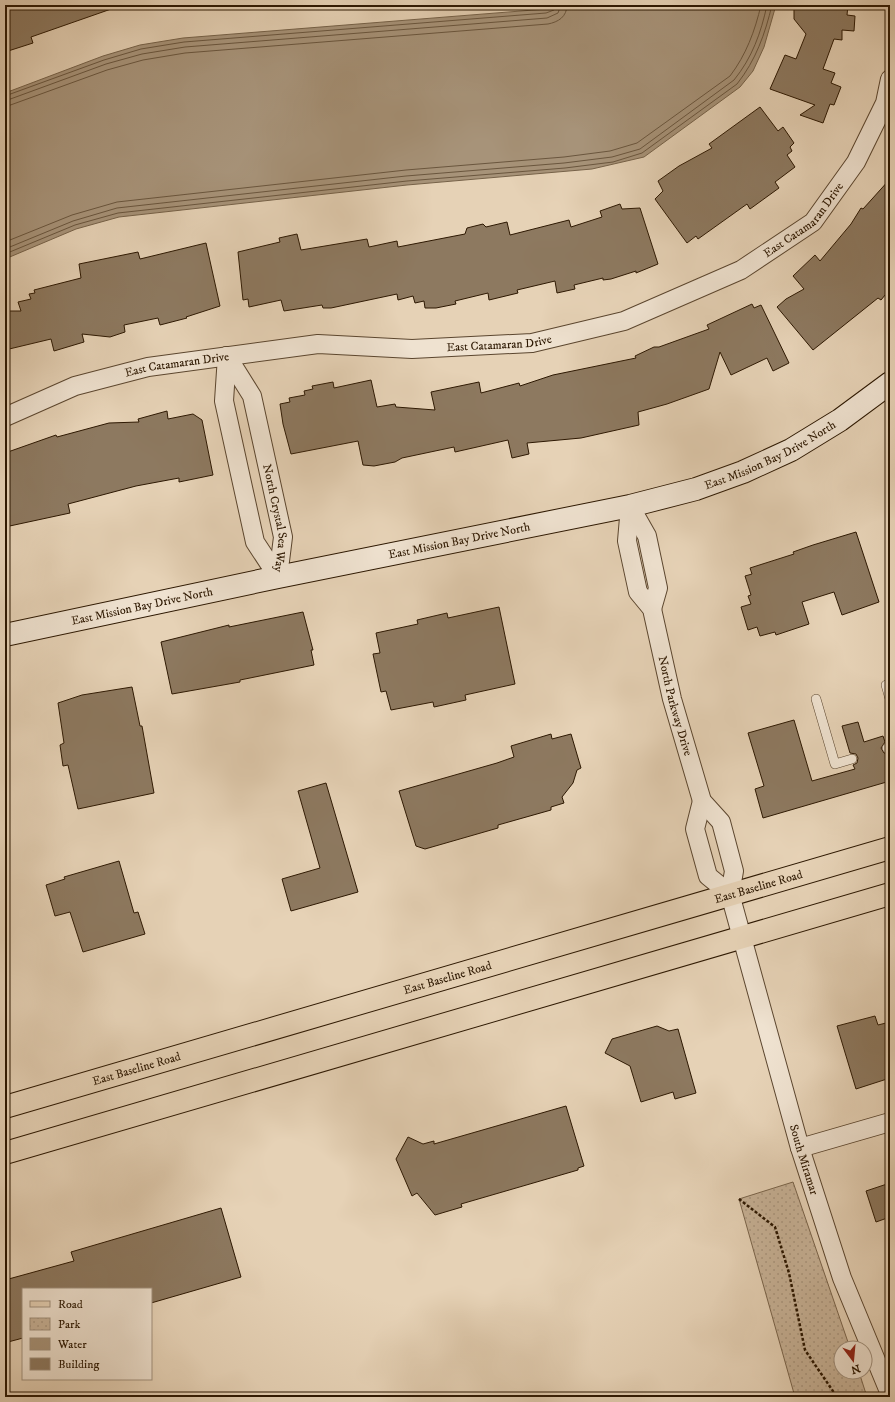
<svg xmlns="http://www.w3.org/2000/svg" width="895" height="1402" viewBox="0 0 895 1402" font-family="'IM FELL DW Pica',serif">
  <style>
    .park { fill: url(#park-dots); stroke: #7a654c }
    .water { fill: #a79379; stroke: #766249 }
    .lines { fill: none; stroke-linecap: round; stroke-linejoin: round }
    .shore { stroke: #6a563e; stroke-width: 1 }
    .building { fill: #8d7960; stroke: #2d1802 }
    .lane-casing { stroke: #5b462f; stroke-width: 10 }
    .street-casing { stroke: #5b462f; stroke-width: 20 }
    .secondary-casing { stroke: #2d1802; stroke-width: 24 }
    .primary-casing { stroke: #2d1802; stroke-width: 24 }
    .path { stroke: #2d1802; stroke-width: 2.5; stroke-dasharray: 3 2; stroke-linecap: butt }
    .lane { stroke: #efe2d0; stroke-width: 9 }
    .street { stroke: #efe2d0; stroke-width: 18 }
    .secondary { stroke: #efe2d0; stroke-width: 22 }
    .primary { stroke: #e6d2b6; stroke-width: 22 }
    .labels { text-anchor: middle; dominant-baseline: central; stroke-width: 4; stroke-linejoin: round; paint-order: stroke }
    .street-label { font-size: 12px; fill: #2d1802; stroke: #efe2d0 }
  </style>
  <defs>
    <pattern id="park-dots" width="8" height="8" patternUnits="userSpaceOnUse"><rect width="8" height="8" fill="#c7b297"/><path d="M2 2h.1M6 6h.1" fill="none" stroke="#ab9880" stroke-width="1.8" stroke-linecap="round"/></pattern>
  </defs>
  <rect width="100%" height="100%" fill="#e6d2b6"/>
  <filter id="stains"><feTurbulence type="fractalNoise" baseFrequency=".005" numOctaves="4"/><feColorMatrix values="0 0 0 0 .2 0 0 0 0 .09 0 0 0 0 .02 0 0 0 .5 -.17"/></filter>
  <radialGradient id="worn" r=".72"><stop offset=".6" stop-color="#630" stop-opacity="0"/><stop offset="1" stop-color="#630" stop-opacity=".3"/></radialGradient>
  <polygon class="park" points="793,1182 850,1348 841,1348 841,1372 859,1372 867,1397 795,1397 739,1199"/>
  <polygon class="water" points="556,5 776,5 764,47 753,71 740,87 644,157 592,169 407,185 119,217 76,229 5,259 5,93 103,56 140,45 183,38 546,9"/>
  <g class="lines">
    <g class="shore">
      <polyline points="5,96 104,60 141,49 184,42 546,13 554,10 556,5"/>
      <polyline points="5,101 106,64 142,54 185,47 547,18 558,13 561,5"/>
      <path d="M5,107L107,70L143,60L185,53L548,24C558,22 567,17 567,5"/>
      <path d="M5,242L72,215L117,202L406,170L564,157L610,151L637,143L730,76C746,55 755,31 761,5"/>
      <path d="M5,249L73,221L117,208L406,176L564,163L612,157L640,149L734,80C752,58 761,33 767,5"/>
      <path d="M5,254L75,225L118,213L407,181L565,168L613,162L642,153L737,84C756,60 765,34 772,5"/>
    </g>
  </g>
  <g class="building">
    <polygon points="5,5 113,5 114,8 31,37 33,43 5,52"/>
    <polygon points="794,5 848,5 847,15 855,16 854,31 842,30 842,40 834,39 823,69 835,73 831,83 841,87 834,105 830,104 823,123 800,115 815,105 770,89 785,55 796,59 806,34 794,19"/>
    <polygon points="760,107 778,131 783,127 794,143 790,147 792,151 787,155 795,167 775,182 779,188 750,209 747,204 698,239 696,236 687,243 655,199 663,191 658,181 679,166 712,148 709,144"/>
    <polygon points="890,179 890,289 881,300 878,298 813,350 777,307 786,299 804,289 793,276 815,255 820,261 851,224 861,208 863,209"/>
    <polygon points="620,204 622,209 640,208 658,264 636,273 636,271 611,279 603,280 603,278 574,285 575,289 557,293 555,281 517,290 518,293 489,300 488,293 455,301 456,304 436,308 425,308 424,301 415,303 413,296 398,300 397,294 331,308 323,308 322,305 284,311 281,300 249,307 248,299 243,300 238,252 280,242 279,238 297,234 301,250 367,239 369,247 397,241 398,247 465,234 467,228 483,224 486,227 507,222 510,235 569,220 571,227 602,217 600,211"/>
    <polygon points="206,243 220,306 186,317 187,318 160,325 158,318 124,325 125,332 110,337 82,334 84,342 54,351 51,339 5,350 5,311 21,311 18,302 31,299 29,294 35,293 34,290 81,278 79,264 138,252 140,259"/>
    <polygon points="752,304 754,308 761,305 789,363 773,371 767,358 731,375 720,352 709,389 667,404 638,412 639,425 581,438 527,443 529,454 512,458 508,440 455,452 454,447 402,458 395,462 374,466 363,465 358,441 291,454 283,424 280,404 290,402 289,398 305,395 304,391 313,389 312,386 333,382 334,388 371,380 377,407 395,404 396,407 435,410 431,392 479,382 481,393 519,383 520,386 553,375 636,358 635,356 654,347 659,347 709,329 707,325"/>
    <polygon points="167,411 168,419 193,414 202,420 213,475 179,482 179,478 136,486 68,504 70,513 5,527 5,453 56,435 57,437 109,423 139,422 138,419"/>
    <polygon points="856,532 879,602 842,615 834,592 802,602 809,624 776,635 775,632 760,636 757,627 748,630 741,607 751,604 748,596 751,595 745,576 752,574 750,568 794,554 793,552 813,545"/>
    <polygon points="499,607 515,684 465,695 466,700 434,707 433,702 391,710 386,691 381,692 373,654 380,653 376,633 418,624 417,620 447,613 448,618"/>
    <polygon points="303,612 313,650 311,650 314,665 240,680 240,682 172,694 161,642 229,625 229,627"/>
    <polygon points="132,687 140,726 142,726 154,793 78,809 68,765 63,766 60,745 64,743 58,703 82,695"/>
    <polygon points="794,720 812,781 855,769 853,765 857,763 858,758 856,754 850,753 842,726 858,722 864,742 883,736 885,742 881,748 884,753 888,754 890,760 890,781 763,818 755,789 764,786 748,733"/>
    <polygon points="551,734 552,739 571,734 581,768 577,770 573,783 562,797 564,803 551,807 551,810 498,825 498,828 425,849 416,846 399,791 497,763 514,757 511,746"/>
    <polygon points="326,783 358,892 291,911 282,879 320,868 298,791"/>
    <polygon points="119,861 134,913 138,912 145,934 83,952 70,912 55,916 46,885 65,879 64,877"/>
    <polygon points="875,1016 878,1025 890,1022 890,1078 856,1089 837,1026"/>
    <polygon points="657,1026 669,1031 678,1029 696,1093 675,1099 673,1092 641,1102 630,1066 605,1053 612,1039"/>
    <polygon points="566,1106 584,1166 578,1168 578,1170 461,1204 462,1207 435,1215 417,1193 412,1196 396,1159 408,1137 423,1144 434,1141 434,1144"/>
    <polygon points="890,1183 890,1217 876,1222 866,1191"/>
    <polygon points="221,1208 241,1277 151,1303 151,1289 23,1289 23,1338 8,1342 5,1332 5,1280 74,1261 71,1252"/>
  </g>
  <g class="lines">
    <defs>
      <g id="lane">
        <polyline points="886,685 890,699"/>
        <polyline points="816,699 835,764 852,759"/>
        <polyline points="887,748 890,748"/>
      </g>
      <g id="street">
        <path id="s1" d="M227,356L252,396L283,537L278,577"/>
        <polyline points="227,356 224,401 255,542 278,577"/>
        <path id="s2" d="M5,417L75,386L148,367L318,344L412,349L532,343L624,321L741,270L813,222L856,162L885,103L890,79"/>
        <path id="s3" d="M630,506L627,541L638,592L652,609L672,699L702,801L721,822L734,871L730,894L800,1148L842,1278L890,1394"/>
        <polyline points="630,506 647,536 658,588 652,609"/>
        <polyline points="702,801 695,829 708,876 730,894"/>
        <polyline points="800,1148 890,1122"/>
      </g>
      <g id="secondary">
        <path id="s4" d="M5,635L278,577L630,506L696,489L743,472L791,450L840,420L890,383"/>
      </g>
      <g id="primary">
        <path id="s5" d="M5,1107L890,848"/>
        <polyline points="5,1153 890,894"/>
      </g>
    </defs>
    <use href="#lane" class="lane-casing"/>
    <use href="#street" class="street-casing"/>
    <use href="#secondary" class="secondary-casing"/>
    <use href="#primary" class="primary-casing"/>
    <polyline class="path" points="739,1199 775,1227 789,1273 805,1350 837,1397"/>
    <use href="#lane" class="lane"/>
    <use href="#street" class="street"/>
    <use href="#secondary" class="secondary"/>
    <use href="#primary" class="primary"/>
  </g>
  <g class="labels">
    <g class="street-label">
      <text stroke="none"><textPath href="#s2" startOffset="841">East Catamaran Drive</textPath></text>
      <text stroke="none"><textPath href="#s2" startOffset="505">East Catamaran Drive</textPath></text>
      <text stroke="none"><textPath href="#s2" startOffset="181">East Catamaran Drive</textPath></text>
      <text stroke="none"><textPath href="#s4" startOffset="788">East Mission Bay Drive North</textPath></text>
      <text stroke="none"><textPath href="#s1" startOffset="172">North Crystal Sea Way</textPath></text>
      <text stroke="none"><textPath href="#s4" startOffset="464">East Mission Bay Drive North</textPath></text>
      <text stroke="none"><textPath href="#s4" startOffset="140">East Mission Bay Drive North</textPath></text>
      <text stroke="none"><textPath href="#s3" startOffset="209">North Parkway Drive</textPath></text>
      <text stroke="none"><textPath href="#s5" startOffset="785">East Baseline Road</textPath></text>
      <text stroke="none"><textPath href="#s5" startOffset="461">East Baseline Road</textPath></text>
      <text stroke="none"><textPath href="#s5" startOffset="137">East Baseline Road</textPath></text>
      <text stroke="none"><textPath href="#s3" startOffset="686">South Miramar</textPath></text>
    </g>
  </g>
  <rect width="895" height="1402" fill="none" stroke="#e6d2b6" stroke-width="20"/>
  <rect x="6" y="6" width="883" height="1390" fill="none" stroke="#2d1802" stroke-width="2"/>
  <rect x="10" y="10" width="875" height="1382" fill="none" stroke="#2d1802"/>
  <rect x="22" y="1288" width="130" height="92" fill="#efe2d0" stroke="#a1917e"/>
  <rect x="30" y="1301" width="20" height="6" fill="#e6d2b6" stroke="#a1917e"/>
  <text x="58" y="1308" font-size="12" fill="#2d1802">Road</text>
  <rect x="30" y="1318" width="20" height="12" fill="url(#park-dots)" stroke="#a1917e"/>
  <text x="58" y="1328" font-size="12" fill="#2d1802">Park</text>
  <rect x="30" y="1338" width="20" height="12" fill="#a79379" stroke="#a1917e"/>
  <text x="58" y="1348" font-size="12" fill="#2d1802">Water</text>
  <rect x="30" y="1358" width="20" height="12" fill="#8d7960" stroke="#a1917e"/>
  <text x="58" y="1368" font-size="12" fill="#2d1802">Building</text>
  <g transform="translate(853 1360) rotate(164)"><circle r="19" fill="#efe2d0" stroke="#a1917e"/>
  <path d="M0-3L7 15L0 10L-7 15Z" fill="#8f2418"/>
  <text y="-6" font-size="11" font-weight="bold" text-anchor="middle" fill="#2d1802">N</text>
  </g>
  <rect width="100%" height="100%" filter="url(#stains)"/>
  <rect width="100%" height="100%" fill="url(#worn)"/>
</svg>
